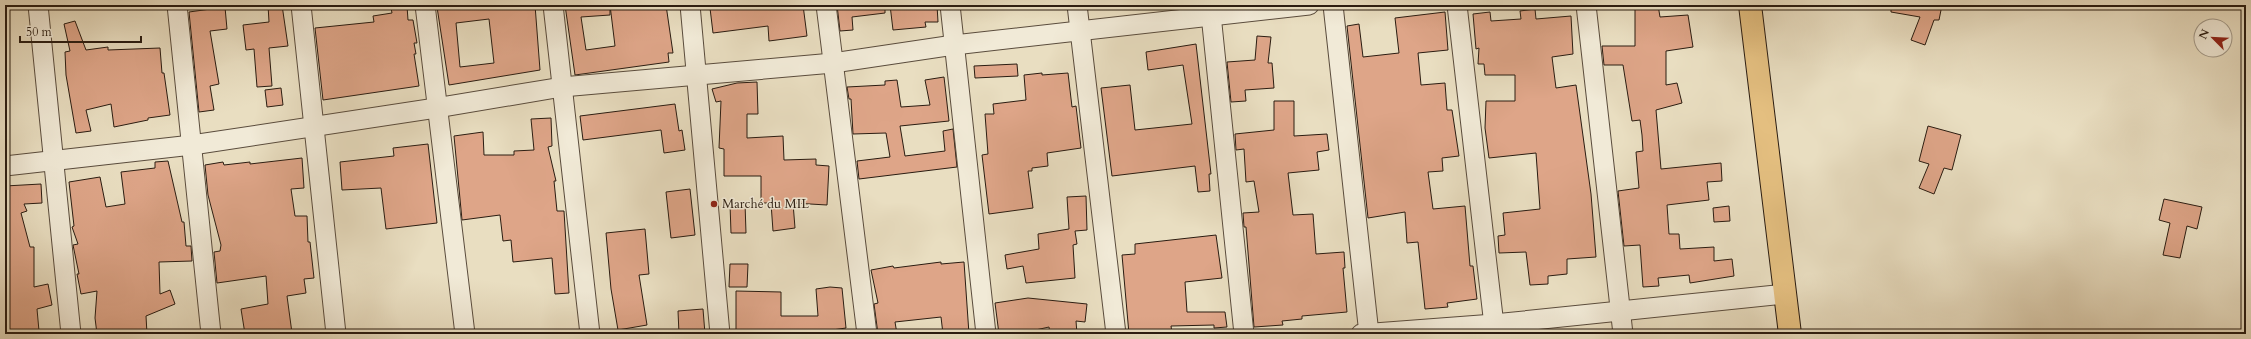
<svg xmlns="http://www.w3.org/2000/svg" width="2251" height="339" viewBox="0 0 2251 339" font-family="Cardo,serif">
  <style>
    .building { fill: #dea588; stroke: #2a1c11; fill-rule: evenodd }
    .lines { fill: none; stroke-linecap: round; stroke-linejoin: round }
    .minor-casing { stroke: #5a4c3d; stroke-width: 21 }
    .primary-casing { stroke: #2a1c11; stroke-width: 24 }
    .minor { stroke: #f1ead7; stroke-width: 19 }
    .primary { stroke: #e4bf80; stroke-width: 22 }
    .poi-dot { fill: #8f2418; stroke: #f1ead7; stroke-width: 1.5 }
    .labels { text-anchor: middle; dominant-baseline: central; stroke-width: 3; stroke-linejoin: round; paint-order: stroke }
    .poi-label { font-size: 13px; fill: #2a1c11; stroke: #f1ead7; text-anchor: start }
  </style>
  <rect width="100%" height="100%" fill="#e9dec1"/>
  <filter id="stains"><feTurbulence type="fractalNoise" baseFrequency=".005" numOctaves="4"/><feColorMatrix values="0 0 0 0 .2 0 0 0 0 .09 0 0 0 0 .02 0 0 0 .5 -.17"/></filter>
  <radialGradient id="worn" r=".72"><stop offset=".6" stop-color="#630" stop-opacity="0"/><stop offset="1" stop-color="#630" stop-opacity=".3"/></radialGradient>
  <g class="building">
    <polygon points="268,5 282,5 288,46 269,48 272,86 257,87 254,49 246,50 243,25 269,22"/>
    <path d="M453,5H535L540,70L449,85L437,7ZM489,19L494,63L460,67L456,23Z"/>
    <polygon points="565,5 610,5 610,15 581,17 586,50 615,46 610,5 666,5 673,53 668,53 669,62 575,75"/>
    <polygon points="734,5 803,5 807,36 769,41 768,26 713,33 710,8"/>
    <polygon points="837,5 885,5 885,13 852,17 853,30 840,31"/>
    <polygon points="890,5 937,5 938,22 925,22 926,27 893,30"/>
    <polygon points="1635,5 1658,5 1660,17 1688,15 1693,47 1666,51 1666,85 1677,83 1682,103 1656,110 1661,169 1721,163 1722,181 1707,182 1709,200 1667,205 1669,234 1679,234 1680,249 1714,247 1714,261 1732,259 1734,276 1690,283 1689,275 1658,278 1659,286 1643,287 1640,245 1624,246 1618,191 1639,188 1636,152 1643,151 1642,135 1640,120 1632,121 1623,65 1604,65 1602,46 1635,46"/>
    <polygon points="1891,5 1942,5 1939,20 1934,20 1925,45 1911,40 1920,17 1891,12"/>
    <polygon points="407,6 408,20 413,20 417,43 414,43 416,54 414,54 419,86 323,100 315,28 374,22 373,16 392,13 391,8"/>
    <polygon points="225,7 227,29 210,31 219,84 210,86 214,110 199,112 189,12"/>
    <polygon points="1535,9 1536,19 1571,16 1573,54 1552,57 1556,88 1576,85 1591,194 1596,257 1567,259 1567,274 1548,276 1548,284 1530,285 1526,252 1499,253 1498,236 1505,235 1503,213 1540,209 1536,153 1489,158 1485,128 1486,101 1515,101 1515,75 1485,75 1484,64 1478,64 1479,48 1476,49 1473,14 1490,12 1491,21 1521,19 1520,11"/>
    <polygon points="1445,12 1448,50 1418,53 1421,85 1445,83 1447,110 1452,110 1459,156 1442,158 1443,171 1428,172 1433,209 1465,206 1470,266 1473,266 1477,299 1447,303 1448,307 1425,309 1418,242 1407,243 1405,212 1368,218 1347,26 1359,24 1363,57 1399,53 1395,18"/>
    <polygon points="75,21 86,50 108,47 108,50 160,48 162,73 164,73 170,115 148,118 148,120 114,127 111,104 86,110 91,131 76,133 66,75 65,52 70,51 64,24"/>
    <polygon points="1257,36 1271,37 1268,63 1272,63 1274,88 1245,90 1246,101 1231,102 1227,62 1255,60"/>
    <polygon points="1196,44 1211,174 1209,174 1210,191 1198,192 1195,166 1112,176 1101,88 1130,85 1135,130 1192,124 1183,65 1148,70 1146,52"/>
    <polygon points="1017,64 1018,76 975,78 974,66"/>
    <polygon points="1042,73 1042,75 1068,73 1072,107 1076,106 1081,148 1047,153 1048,166 1032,168 1032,171 1028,171 1033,208 989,214 982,155 988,154 985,114 994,114 993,104 1026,100 1024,75"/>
    <polygon points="944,77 949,121 900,126 905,156 945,151 943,131 953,129 957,167 859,179 857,161 890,157 886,133 853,134 851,99 849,99 847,87 885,85 885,81 897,80 901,107 930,105 925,80"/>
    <polygon points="757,82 758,114 747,114 747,138 783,136 784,160 816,159 816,165 829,166 827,205 793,203 795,228 773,231 771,203 761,203 761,176 724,176 724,149 719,148 721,101 716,102 712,89 737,83"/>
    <polygon points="281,88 283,105 267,107 265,90"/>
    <polygon points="1274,101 1294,101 1294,136 1327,134 1329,150 1317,152 1319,170 1288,173 1293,215 1313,214 1316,254 1344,252 1345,268 1343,268 1347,312 1302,316 1302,319 1282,321 1283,325 1254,327 1246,227 1244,227 1243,213 1259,212 1254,181 1246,182 1244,149 1236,150 1235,134 1274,130"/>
    <polygon points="675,104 679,131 682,130 685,150 664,153 661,130 583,140 580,116"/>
    <polygon points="551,118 552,146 548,147 556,181 554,181 557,211 564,211 569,293 555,294 552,258 513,262 511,240 503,241 500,215 462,220 454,136 483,132 484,155 514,155 514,151 534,150 531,119"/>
    <polygon points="1928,126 1961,135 1952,170 1944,168 1934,194 1919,188 1929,164 1919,161"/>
    <polygon points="428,144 437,223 386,229 381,188 342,190 340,162 394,156 393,148"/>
    <polygon points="302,158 304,188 291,189 295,216 307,216 308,242 310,242 314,278 304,279 306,293 287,296 292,333 245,334 241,309 268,304 266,276 217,283 214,252 220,251 221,245 208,195 205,165 223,162 224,165 250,162 250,164"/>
    <polygon points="168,161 182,222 184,222 186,246 191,246 192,261 159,262 160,294 170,290 175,304 146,316 147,334 97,334 95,318 97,291 81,294 77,274 79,274 73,245 78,244 72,227 74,226 69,182 100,177 106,207 125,204 121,172 155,168 155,162"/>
    <polygon points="41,184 42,203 24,204 27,211 21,213 30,247 34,247 34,287 48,284 52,305 37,309 39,331 23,332 24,334 5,334 5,301 7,301 5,268 5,186"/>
    <polygon points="690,189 695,235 671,238 666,192"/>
    <polygon points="1086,196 1087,230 1075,231 1077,244 1073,245 1075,278 1026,283 1023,266 1007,269 1005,255 1039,249 1038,234 1069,229 1067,197"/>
    <polygon points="2164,199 2202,207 2197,229 2187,226 2180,258 2163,255 2170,223 2159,220"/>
    <polygon points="745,203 746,233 731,233 730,204"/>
    <polygon points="1729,206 1730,221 1714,222 1713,208"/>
    <polygon points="645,229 649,274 639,275 647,325 618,330 611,289 606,233"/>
    <polygon points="1216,235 1222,278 1185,282 1187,312 1225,312 1227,327 1214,328 1214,325 1171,326 1172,333 1129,334 1122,255 1135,254 1135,244"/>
    <polygon points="941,262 941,264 964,262 969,334 943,334 941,317 895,322 897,334 878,334 874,304 878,303 871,270 893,266 894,268"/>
    <polygon points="730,264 748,264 747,287 729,287"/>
    <polygon points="830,287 842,288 846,328 805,334 736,334 736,291 781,292 781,316 818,316 816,289"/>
    <polygon points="1028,298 1087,304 1085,322 1076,321 1077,334 1050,334 1049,327 1022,333 999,334 995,303"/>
    <polygon points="703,309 705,334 679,334 678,311"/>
  </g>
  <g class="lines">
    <defs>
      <g id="minor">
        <polyline points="38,5 71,334"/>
        <polyline points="177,5 211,334"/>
        <polyline points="301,5 336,334"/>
        <polyline points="425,5 465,334"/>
        <polyline points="553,5 590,334"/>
        <polyline points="690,5 720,334"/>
        <polyline points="826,5 867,334"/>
        <polyline points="950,5 986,334"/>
        <polyline points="1077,5 1116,334"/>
        <polyline points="1210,5 1244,334"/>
        <polyline points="1333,5 1369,334"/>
        <polyline points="1457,5 1495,334"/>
        <polyline points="1586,5 1623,334"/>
        <polyline points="5,166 192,145 436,108 562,87 833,63 954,45 1309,5"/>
        <polyline points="1361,334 1494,324 1785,294"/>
      </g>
      <polyline id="primary" points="1750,5 1790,334"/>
    </defs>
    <use href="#minor" class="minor-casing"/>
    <use href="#primary" class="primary-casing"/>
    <use href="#minor" class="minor"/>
    <use href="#primary" class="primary"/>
  </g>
  <circle class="poi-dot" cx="714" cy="204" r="4"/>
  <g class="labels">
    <g class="poi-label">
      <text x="722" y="204">Marché du MIL</text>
    </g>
  </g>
  <rect width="2251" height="339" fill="none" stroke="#e9dec1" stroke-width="20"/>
  <rect x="6" y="6" width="2239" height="327" fill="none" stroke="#2a1c11" stroke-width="2"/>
  <rect x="10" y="10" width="2231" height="319" fill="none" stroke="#2a1c11"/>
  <g transform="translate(2213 38) rotate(294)"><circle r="19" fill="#f1ead7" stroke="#a19888"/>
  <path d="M0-3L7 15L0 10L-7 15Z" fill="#8f2418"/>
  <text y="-6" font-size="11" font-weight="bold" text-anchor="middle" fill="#2a1c11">N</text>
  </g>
  <path d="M20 36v6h121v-6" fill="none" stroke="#2a1c11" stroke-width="2"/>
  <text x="26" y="36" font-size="12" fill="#2a1c11" stroke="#f1ead7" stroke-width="3" paint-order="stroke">50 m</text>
  <rect width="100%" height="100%" filter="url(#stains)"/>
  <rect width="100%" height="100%" fill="url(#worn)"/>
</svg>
